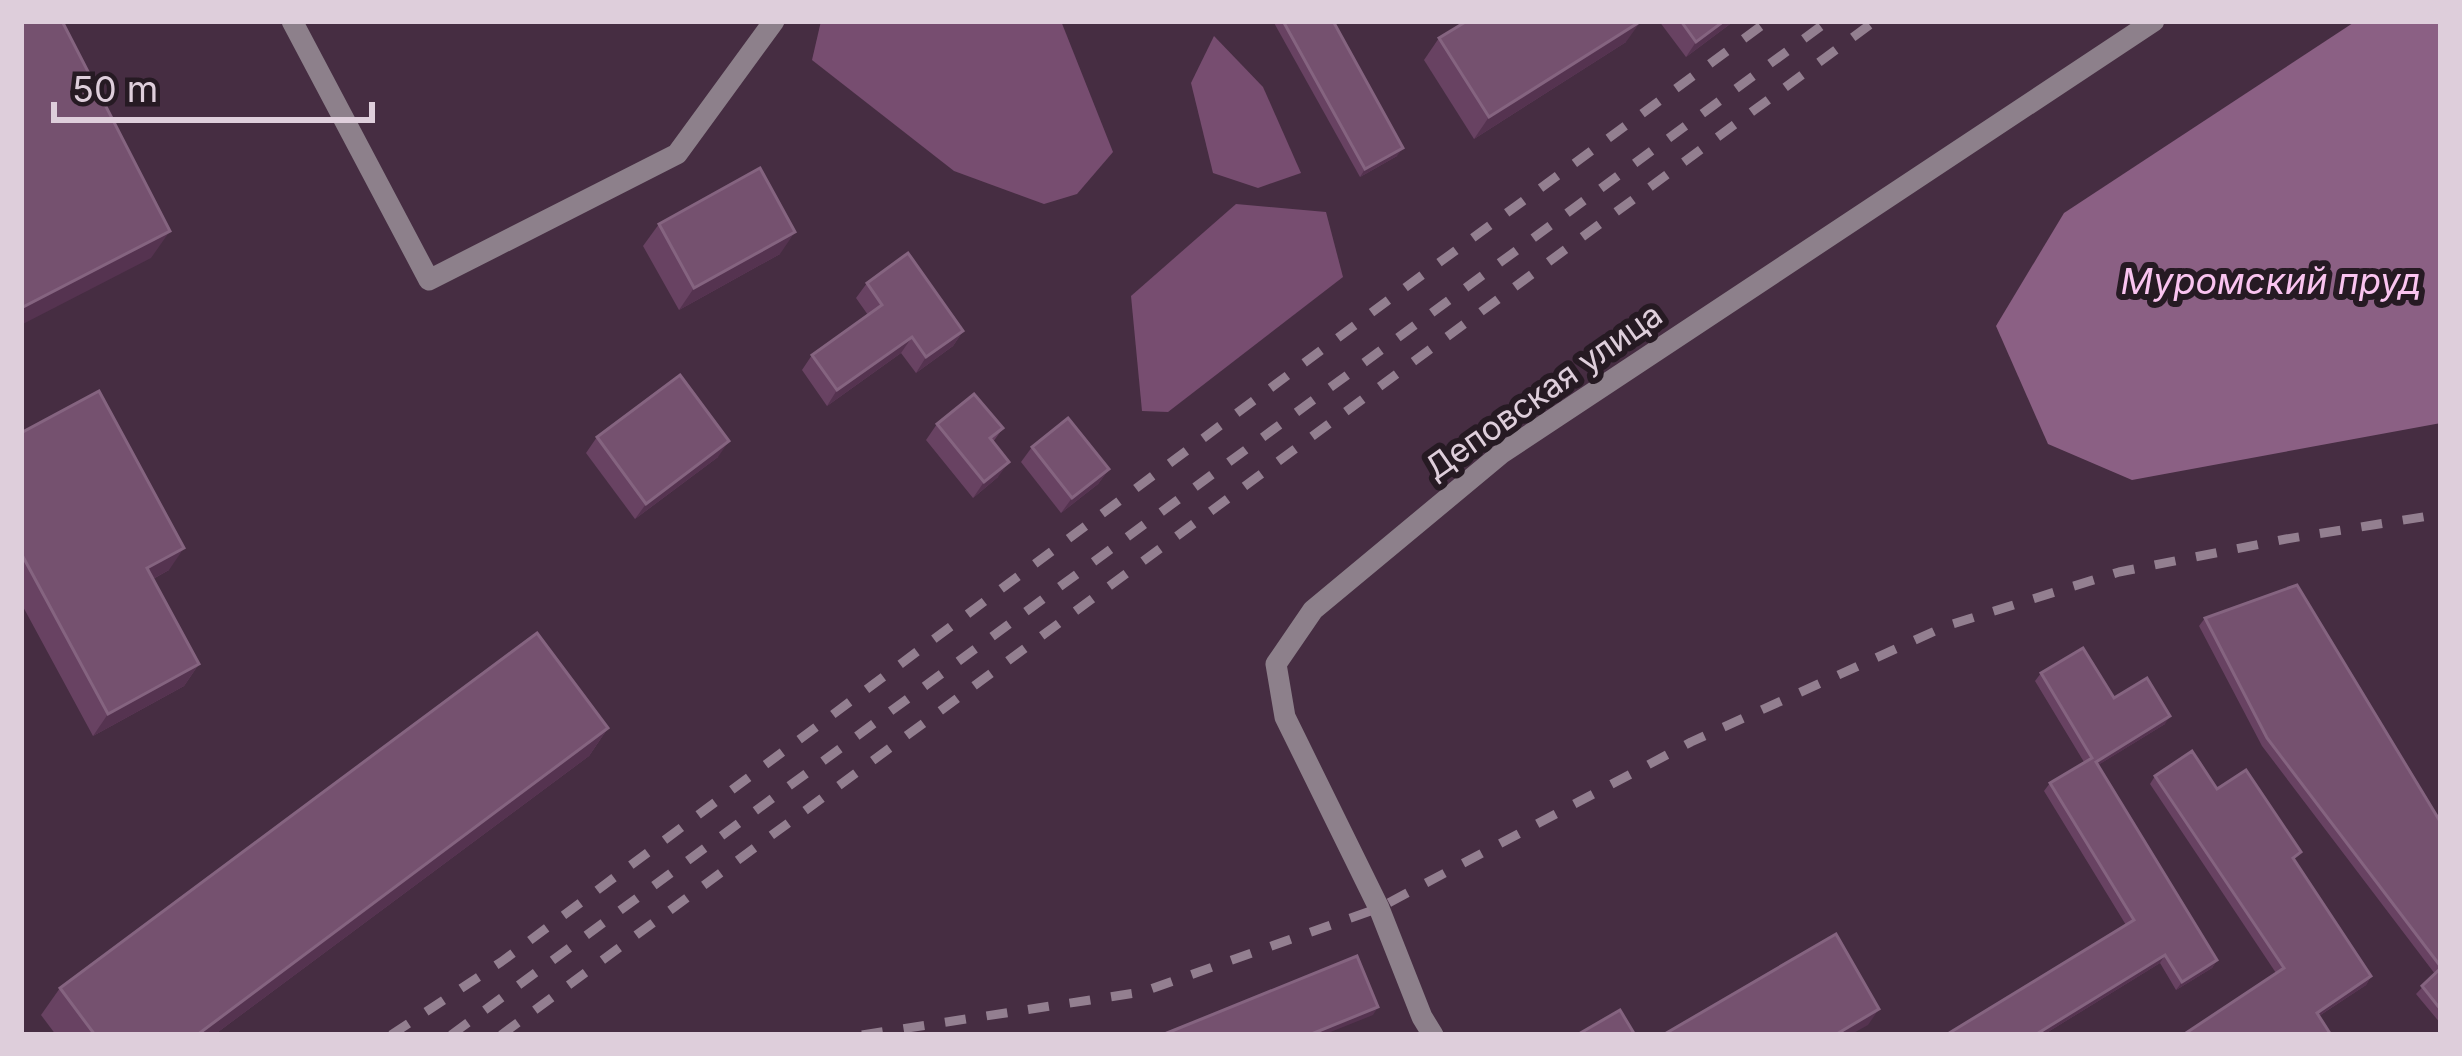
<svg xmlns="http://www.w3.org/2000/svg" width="2462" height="1056" viewBox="0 0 2462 1056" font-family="Inter,sans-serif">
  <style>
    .forest { fill: #774d70 }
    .water { fill: #8b6084 }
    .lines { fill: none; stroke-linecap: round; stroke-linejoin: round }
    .minor { stroke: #8d808b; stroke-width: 21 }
    .rail { stroke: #937f90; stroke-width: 9; stroke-dasharray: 21 21; stroke-linecap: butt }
    .wall { fill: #684262 }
    .shaded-wall { fill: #553350 }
    .building { fill: #75516f; stroke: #856480; stroke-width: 3 }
    .labels { text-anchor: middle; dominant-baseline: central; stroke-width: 12; stroke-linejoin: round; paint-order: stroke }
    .street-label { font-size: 33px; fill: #decedb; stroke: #261a23 }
    .water-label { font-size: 36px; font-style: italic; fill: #fac4f0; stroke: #261a23 }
  </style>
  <rect width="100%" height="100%" fill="#462d42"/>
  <g class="forest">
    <polygon points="821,21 1061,21 1113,152 1077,194 1044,204 954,171 812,60"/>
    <polygon points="1214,36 1263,87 1301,173 1258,188 1213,173 1191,83"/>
    <polygon points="1236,204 1326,212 1343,277 1168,412 1142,411 1131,296"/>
  </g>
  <polygon class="water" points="2356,21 2441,21 2441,423 2132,480 2048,444 1996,326 2064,213"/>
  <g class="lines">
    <g class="minor">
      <polyline points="292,21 429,280 677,154 774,21"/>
      <polyline points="1433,1035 1422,1017 1379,908 1285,717 1276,664 1313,610 1502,453 2154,21"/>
    </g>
    <g class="rail">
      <polyline points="391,1035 501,962 1406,287 1768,21"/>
      <polyline points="451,1035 1828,21"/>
      <polyline points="501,1035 1875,21"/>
      <polyline points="862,1035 1142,992 1379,908 1691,742 1946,626 2119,572 2286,539 2441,514"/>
    </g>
  </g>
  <g class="wall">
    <polygon points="1273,21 1333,21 1397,156 1360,177"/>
    <polygon points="1659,21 1734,21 1686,57"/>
    <polygon points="1439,38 1626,42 1474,139 1424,60"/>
    <polygon points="659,224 780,254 679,310 643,246"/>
    <polygon points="867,283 963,331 953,346 916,373 901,353 827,406 802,370 812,355 868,315 856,298"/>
    <polygon points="937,424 1003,428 993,442 998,477 973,498 926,440"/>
    <polygon points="21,433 169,570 153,579 199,664 184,686 93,736 21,603"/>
    <polygon points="597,437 718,457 635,519 586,453"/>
    <polygon points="1032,447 1109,469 1098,484 1061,513 1021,462"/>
    <polygon points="2205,618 2441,823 2441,1024 2416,994 2435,974 2262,746 2199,626"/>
    <polygon points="2041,673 2114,698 2165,724 2098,765 2217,960 2212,968 2176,990 2160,963 2043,1035 1946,1035 2126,925 2044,791 2050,783 2084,762 2035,681"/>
    <polygon points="608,728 589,756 214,1035 56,1035 41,1015 60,988"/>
    <polygon points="2155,776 2217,789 2294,861 2371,976 2366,985 2319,1016 2276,973 2150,784"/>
  </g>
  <g class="shaded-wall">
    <polygon points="1641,21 1626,42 1474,139 1489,117"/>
    <polygon points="1724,21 1734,21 1686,57 1696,42"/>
    <polygon points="1403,148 1397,156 1360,177 1365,169"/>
    <polygon points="170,231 151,258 21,325 21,308"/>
    <polygon points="795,232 780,254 679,310 694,288"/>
    <polygon points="963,331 953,346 916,373 926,357"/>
    <polygon points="912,337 901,353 827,406 837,390"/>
    <polygon points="729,441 718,457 635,519 646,504"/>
    <polygon points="1009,462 998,477 973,498 984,482"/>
    <polygon points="1109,469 1098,484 1061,513 1072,498"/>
    <polygon points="184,548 169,570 132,590 147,568"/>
    <polygon points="199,664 184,686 93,736 108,714"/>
    <polygon points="2170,716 2165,724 2090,770 2096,762"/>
    <polygon points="608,728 589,756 214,1035 197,1035"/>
    <polygon points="2165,955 2160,963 2043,1035 2035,1035"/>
    <polygon points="2217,960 2212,968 2176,990 2182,982"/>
    <polygon points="2371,976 2366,985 2311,1021 2317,1013"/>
    <polygon points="1378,1007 1373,1015 1323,1035 1309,1035"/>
    <polygon points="1879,1009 1868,1025 1850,1035 1835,1035"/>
  </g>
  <g class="building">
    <polygon points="21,21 62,21 170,231 21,308"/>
    <polygon points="1283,21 1333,21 1403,148 1365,169"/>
    <polygon points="1467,21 1641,21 1489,117 1439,38"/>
    <polygon points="1681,21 1724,21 1696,42"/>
    <polygon points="760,168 795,232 694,288 659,224"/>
    <polygon points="908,253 963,331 926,357 912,337 837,390 812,355 882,305 867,283"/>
    <polygon points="680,375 729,441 646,504 597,437"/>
    <polygon points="99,391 184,548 147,568 199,664 108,714 21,553 21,433"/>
    <polygon points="974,394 1003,428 990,438 1009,462 984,482 937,424"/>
    <polygon points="1068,418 1109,469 1072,498 1032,447"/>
    <polygon points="2297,585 2441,823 2441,967 2267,738 2205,618"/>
    <polygon points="537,633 608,728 197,1035 95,1035 60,988"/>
    <polygon points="2083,648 2114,698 2147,678 2170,716 2096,762 2217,960 2182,982 2165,955 2035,1035 1946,1035 2134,920 2050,783 2092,758 2041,673"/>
    <polygon points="2192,751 2217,789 2246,770 2301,852 2293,858 2371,976 2317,1013 2331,1035 2183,1035 2284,968 2155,776"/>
    <polygon points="1836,934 1879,1009 1835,1035 1663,1035"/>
    <polygon points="1357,956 1378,1007 1309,1035 1162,1035"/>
    <polygon points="2441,968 2441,1010 2422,986"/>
    <polygon points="1620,1010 1635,1035 1577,1035"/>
  </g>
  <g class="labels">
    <g class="street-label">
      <text transform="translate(1543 391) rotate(-35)">Деповская улица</text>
    </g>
    <g class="water-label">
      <text x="2271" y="281">Муромский пруд</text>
    </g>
  </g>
  <rect width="2462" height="1056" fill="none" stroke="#decedb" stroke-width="48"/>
  <path d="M54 102v18h318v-18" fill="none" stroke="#decedb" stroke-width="6"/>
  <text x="72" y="102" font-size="36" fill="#decedb" stroke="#261a23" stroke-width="9" paint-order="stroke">50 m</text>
</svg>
